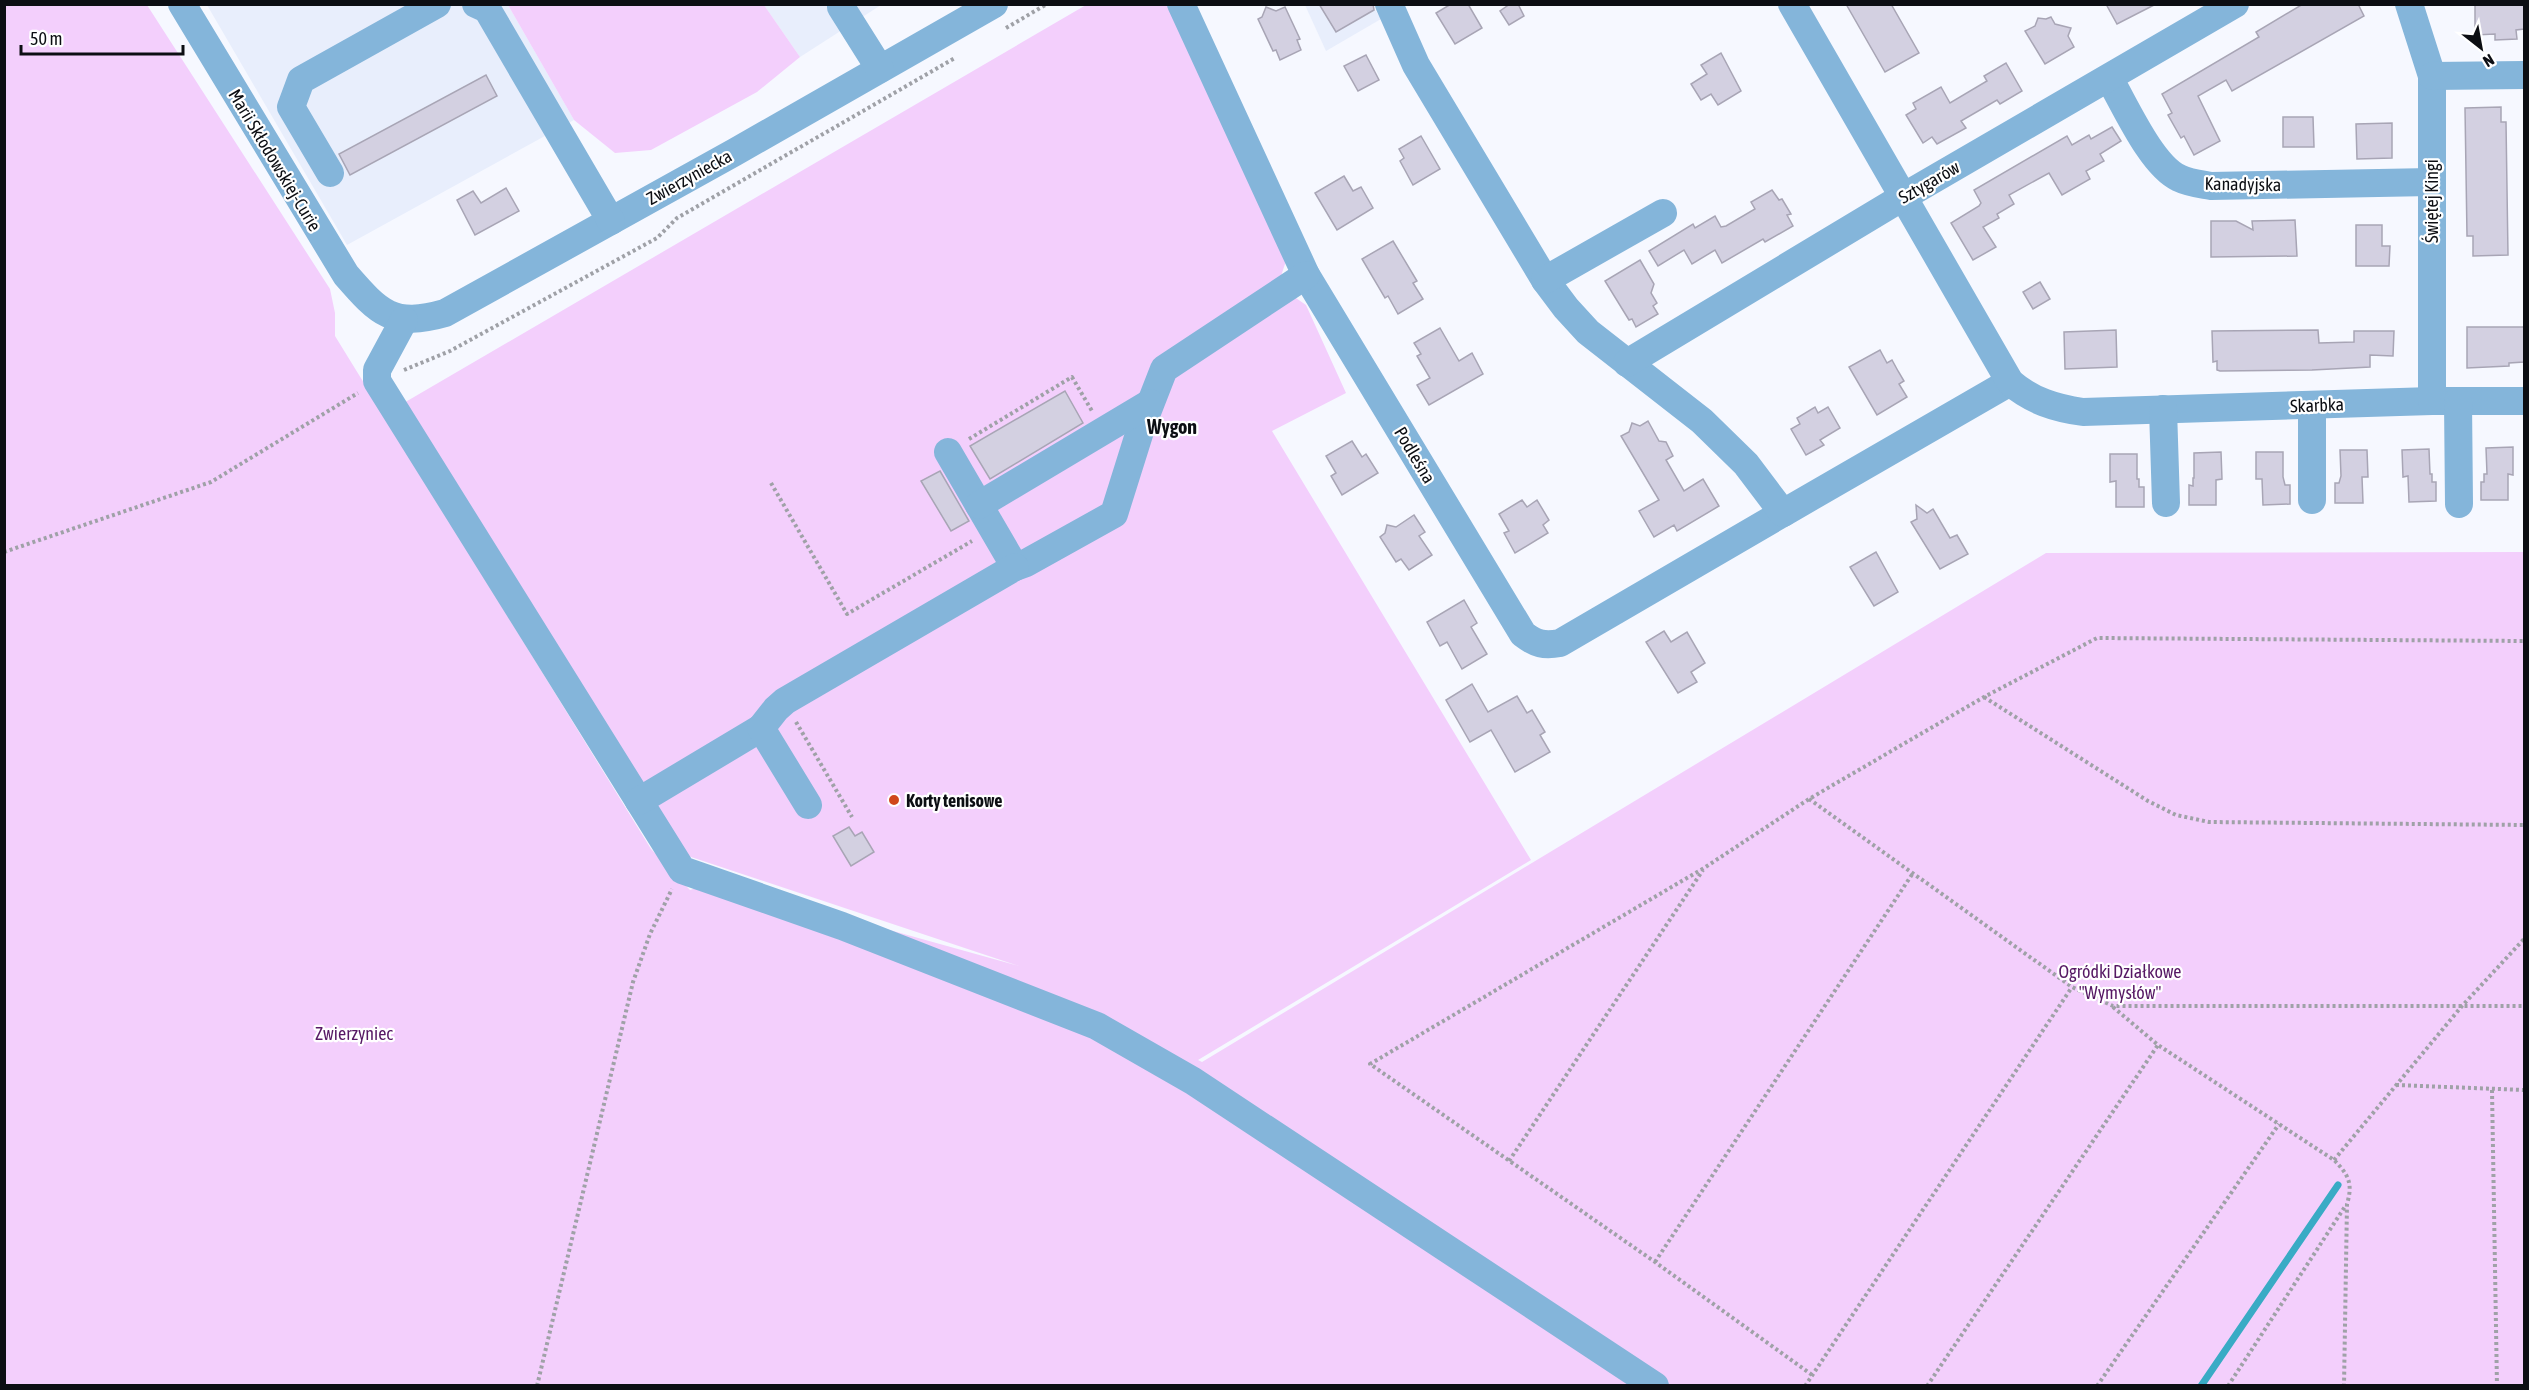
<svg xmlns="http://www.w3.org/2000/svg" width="2529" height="1390" viewBox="0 0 2529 1390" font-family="'Asap Condensed',sans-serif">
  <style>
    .built { fill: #e8eefc }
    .green { fill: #f3cffc }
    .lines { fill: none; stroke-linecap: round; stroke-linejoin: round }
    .stream { stroke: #39abc5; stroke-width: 7 }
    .building { fill: #d3d0e1; stroke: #a8a5b5; stroke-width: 1.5 }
    .path { stroke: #9fa1a7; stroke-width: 4; stroke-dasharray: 3 3; stroke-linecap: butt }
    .minor { stroke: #84b5da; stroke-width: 28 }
    .poi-dot { fill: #d0481b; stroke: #fff; stroke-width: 2 }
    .labels { text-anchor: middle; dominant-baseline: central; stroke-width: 4.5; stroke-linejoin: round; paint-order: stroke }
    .street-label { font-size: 18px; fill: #0c0e13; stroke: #fff }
    .poi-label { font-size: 18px; font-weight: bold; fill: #0c0e13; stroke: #fff; text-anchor: start }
    .park-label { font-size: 18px; fill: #561864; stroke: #fff }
    .neighbourhood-label { font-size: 20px; font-weight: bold; fill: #0c0e13; stroke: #fff }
  </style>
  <rect width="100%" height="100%" fill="#f6f8ff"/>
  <g class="built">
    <polygon points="207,5 508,5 574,120 347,245"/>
    <polygon points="764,5 881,5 800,57"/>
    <polygon points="1305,5 1372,5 1381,19 1326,51"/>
  </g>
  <g class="green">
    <polygon points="5,5 147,5 330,289 335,313 335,336 651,849 690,890 717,882 1019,966 685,855 402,404 1086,5 1167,5 1286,261 1281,276 1293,296 1306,305 1346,393 1272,431 1531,860 1198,1060 1202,1062 2046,553 2524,552 2524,1385 5,1386"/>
    <polygon points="508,5 764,5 800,57 757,92 651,150 615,153 574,120"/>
  </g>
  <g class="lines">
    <polyline class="stream" points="2201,1386 2338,1185"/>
  </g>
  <g class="building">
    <polygon points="1319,4 1373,4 1374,10 1336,32"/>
    <polygon points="1451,4 1468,4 1482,28 1455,44 1436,13"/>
    <polygon points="1510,4 1518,4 1524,16 1509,25 1500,11"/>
    <polygon points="1846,4 1891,4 1919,53 1885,72"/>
    <polygon points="2106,4 2156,4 2117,24"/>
    <polygon points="2303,4 2358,4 2364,16 2232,91 2226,80 2198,96 2220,141 2194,155 2184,136 2181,138 2168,115 2172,113 2162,94 2259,37 2256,32"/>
    <polygon points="2475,4 2524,4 2524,29 2516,30 2517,39 2495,40 2495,34 2475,35"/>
    <polygon points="1266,7 1276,11 1285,7 1300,39 1297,40 1301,50 1280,60 1276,50 1273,51 1258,19 1262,17"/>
    <polygon points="2051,17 2055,24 2071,28 2068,36 2074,47 2045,64 2025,31 2035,26 2038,18 2046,19"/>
    <polygon points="1721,53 1741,91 1718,105 1711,94 1701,100 1691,84 1707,74 1701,65"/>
    <polygon points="1366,55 1379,80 1358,91 1344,66"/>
    <polygon points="2006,63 2022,91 2000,104 1997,100 1961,121 1966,128 1937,144 1932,137 1923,143 1906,115 1916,109 1913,103 1941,87 1950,103 1987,81 1984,76"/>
    <polygon points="486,75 497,96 350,175 339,154"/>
    <polygon points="2501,107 2501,122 2506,122 2508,255 2473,256 2473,236 2467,236 2465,108"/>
    <polygon points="2283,117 2313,117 2314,147 2283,147"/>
    <polygon points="2392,123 2392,158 2357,159 2356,124"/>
    <polygon points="2112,127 2121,141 2100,154 2104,161 2086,171 2090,179 2062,195 2049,173 2009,195 2014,204 1997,214 1999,218 1983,227 1996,247 1973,260 1951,223 1979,206 1981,203 1974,190 2067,136 2072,145 2089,135 2091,139"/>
    <polygon points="1421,136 1440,169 1413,185 1400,161 1404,158 1399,149"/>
    <polygon points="1344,176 1353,191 1361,187 1373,208 1337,230 1315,193"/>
    <polygon points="506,188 519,211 475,235 457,200 473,191 481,203"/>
    <polygon points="1772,190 1779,200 1782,199 1791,214 1787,215 1793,226 1765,242 1763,239 1722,263 1715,250 1692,264 1684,250 1658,266 1649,251 1693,224 1695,228 1715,216 1721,227 1726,226 1755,209 1751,202"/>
    <polygon points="2295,220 2297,256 2211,257 2211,221 2236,221 2253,230 2252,221"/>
    <polygon points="2356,225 2382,225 2382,246 2390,246 2389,266 2356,266"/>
    <polygon points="1393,241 1417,281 1413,283 1423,299 1398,314 1388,296 1385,298 1362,259"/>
    <polygon points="1640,260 1654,284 1651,293 1657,303 1653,306 1658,314 1636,327 1632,319 1629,320 1605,281"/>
    <polygon points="2040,282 2050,299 2033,309 2023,292"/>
    <polygon points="2467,327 2524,327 2524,362 2509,363 2509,366 2467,368"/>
    <polygon points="1440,328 1459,361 1472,353 1483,374 1429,405 1417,385 1430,378 1417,356 1421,354 1414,343"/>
    <polygon points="2116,330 2117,367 2065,369 2064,332"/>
    <polygon points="2318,330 2319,343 2354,342 2354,331 2394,331 2393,356 2370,355 2370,367 2312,370 2220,371 2217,370 2217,361 2213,362 2212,331"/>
    <polygon points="1880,350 1887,363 1892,360 1898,371 1904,381 1899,384 1907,397 1877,415 1849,367"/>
    <polygon points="1065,391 1083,423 990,479 970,446"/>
    <polygon points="1815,407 1818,413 1828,407 1840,428 1820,440 1824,445 1806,455 1791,429 1800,424 1797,418"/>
    <polygon points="1648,421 1659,441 1666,442 1673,456 1666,460 1684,491 1703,479 1719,506 1677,531 1674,525 1654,537 1639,511 1659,500 1621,436 1629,432 1632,423 1640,426"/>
    <polygon points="1352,441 1362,457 1366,454 1378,473 1342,495 1331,476 1336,473 1326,456"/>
    <polygon points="2513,447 2513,475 2508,474 2508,500 2481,500 2481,482 2484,482 2484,474 2487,474 2486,448"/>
    <polygon points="2429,449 2430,474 2432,474 2432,482 2436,482 2436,501 2409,502 2408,476 2403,477 2402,450"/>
    <polygon points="2340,450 2367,450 2368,477 2362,477 2363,503 2335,503 2335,483 2339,483 2341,476"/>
    <polygon points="2221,452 2222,479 2216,480 2216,505 2189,505 2189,485 2193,486 2193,478 2194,478 2194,453"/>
    <polygon points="2256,452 2283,452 2283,477 2285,485 2290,485 2290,504 2263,505 2262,479 2256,479"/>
    <polygon points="2110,454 2137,454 2137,479 2139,479 2139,487 2144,487 2144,507 2116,507 2116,481 2110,482"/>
    <polygon points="940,471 969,521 951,531 921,481"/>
    <polygon points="1522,500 1527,507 1537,500 1549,520 1543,525 1548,533 1515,553 1504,533 1509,531 1499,514"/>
    <polygon points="1916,505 1927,513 1933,509 1950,538 1957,535 1968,554 1940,569 1911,522 1917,519"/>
    <polygon points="1414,515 1425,532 1419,536 1432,555 1409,570 1401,559 1396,562 1380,537 1385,533 1387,525 1396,527"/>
    <polygon points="1876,552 1898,592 1874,606 1850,567"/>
    <polygon points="1464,600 1477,623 1471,627 1487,654 1462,669 1447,642 1440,646 1427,622"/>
    <polygon points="1664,631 1671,642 1687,632 1705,663 1691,672 1697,682 1678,693 1646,642"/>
    <polygon points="1472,684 1488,712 1517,696 1527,713 1532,710 1545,732 1540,735 1550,752 1515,772 1491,730 1470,742 1446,700"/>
    <polygon points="849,827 855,836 862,832 874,852 851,866 833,836"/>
  </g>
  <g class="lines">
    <g class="path">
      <polyline points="1006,28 1047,4"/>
      <polyline points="404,370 450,351 657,238 677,218 955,58"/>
      <polyline points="969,439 1072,377 1092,411"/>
      <polyline points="771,483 847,614 972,541"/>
      <polyline points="4,552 211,482 358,393"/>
      <polyline points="1984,697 2148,801 2176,815 2209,822 2524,825"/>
      <polyline points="796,722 852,817"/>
      <polyline points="1809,799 2072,987 2113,1006 2524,1006"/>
      <path d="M2113,1007L2158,1045L2334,1160C2349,1175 2353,1184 2347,1204L2344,1386"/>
      <polyline points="2396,1085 2524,1090"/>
      <polyline points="2492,1090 2497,1386"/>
      <polyline points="2334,1160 2462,1006 2524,939"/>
      <polyline points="1509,1161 1703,870"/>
      <polyline points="1655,1262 1913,873"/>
      <polyline points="1812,1375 1655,1262 1370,1064 1704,868 1809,799 1984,697 2097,638 2524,641"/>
      <polyline points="537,1386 633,982 650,934 672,889"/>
      <polyline points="1805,1386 2072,987"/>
      <polyline points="1927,1386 2158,1045"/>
      <polyline points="2097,1386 2279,1124"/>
      <polyline points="2228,1386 2346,1205"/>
    </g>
    <g class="minor">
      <path d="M182,4L346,275C379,313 393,328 445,313L735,152L994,4"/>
      <polyline points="476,4 487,9 611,221"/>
      <polyline points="842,4 841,7 880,69"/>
      <path d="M1181,4L1306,275L1523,634C1536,644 1544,646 1560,643L1783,513"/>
      <polyline points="1389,4 1416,65 1545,280 1566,308 1588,332 1702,421 1746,464 1783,513 2010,382"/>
      <path d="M1792,4L2010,382C2032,401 2055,408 2083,412L2432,401H2524"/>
      <polyline points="2409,4 2432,76 2432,401"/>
      <polyline points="2432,76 2524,75"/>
      <path d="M2109,78C2125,105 2151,165 2179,178C2189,183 2200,184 2211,186L2431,182"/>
      <polyline points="330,173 291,107 301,80 437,4"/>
      <polyline points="1545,280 1663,213"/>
      <polyline points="404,320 377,370 377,381 682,870 842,926 1097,1026 1193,1081 1655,1386"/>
      <polyline points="1627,363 1903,197 2235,4"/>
      <polyline points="2458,401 2459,504"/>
      <polyline points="2312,405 2312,500"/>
      <polyline points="2163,409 2166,503"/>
      <polyline points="948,452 1015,567 1026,563 1114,514 1141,428 1164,369 1306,275"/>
      <polyline points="979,505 1150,403"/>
      <polyline points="639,801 761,728"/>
      <polyline points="808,805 761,728 776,709 785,701 1015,567"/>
    </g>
  </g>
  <circle class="poi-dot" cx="894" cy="800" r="6"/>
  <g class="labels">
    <g class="street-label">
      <text transform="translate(275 160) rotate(59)">Marii Skłodowskiej-Curie</text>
      <text transform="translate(689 177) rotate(-29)">Zwierzyniecka</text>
      <text transform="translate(1929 182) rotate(-30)">Sztygarów</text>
      <text transform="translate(2243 184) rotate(1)">Kanadyjska</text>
      <text transform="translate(2431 201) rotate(-90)">Świętej Kingi</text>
      <text transform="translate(2317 405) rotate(-2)">Skarbka</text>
      <text transform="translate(1415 455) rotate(59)">Podleśna</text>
    </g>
    <g class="poi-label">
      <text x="906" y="800">Korty tenisowe</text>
    </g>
    <g class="park-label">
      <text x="2120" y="971">Ogródki Działkowe<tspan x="2120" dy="21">"Wymysłów"</tspan></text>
      <text x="354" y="1033">Zwierzyniec</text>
    </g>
    <g class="neighbourhood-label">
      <text x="1172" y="426">Wygon</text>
    </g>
  </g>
  <rect width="2529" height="1390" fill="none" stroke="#0c0e13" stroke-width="12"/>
  <g transform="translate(2481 48) rotate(149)" stroke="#ffffff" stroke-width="4.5" paint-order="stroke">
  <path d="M0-4.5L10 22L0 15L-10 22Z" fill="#0c0e13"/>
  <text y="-9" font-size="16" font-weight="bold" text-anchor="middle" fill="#0c0e13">N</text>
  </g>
  <path d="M21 45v9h162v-9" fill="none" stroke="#0c0e13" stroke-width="3"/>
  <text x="30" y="45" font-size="18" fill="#0c0e13" stroke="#ffffff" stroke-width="4.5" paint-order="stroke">50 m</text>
</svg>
